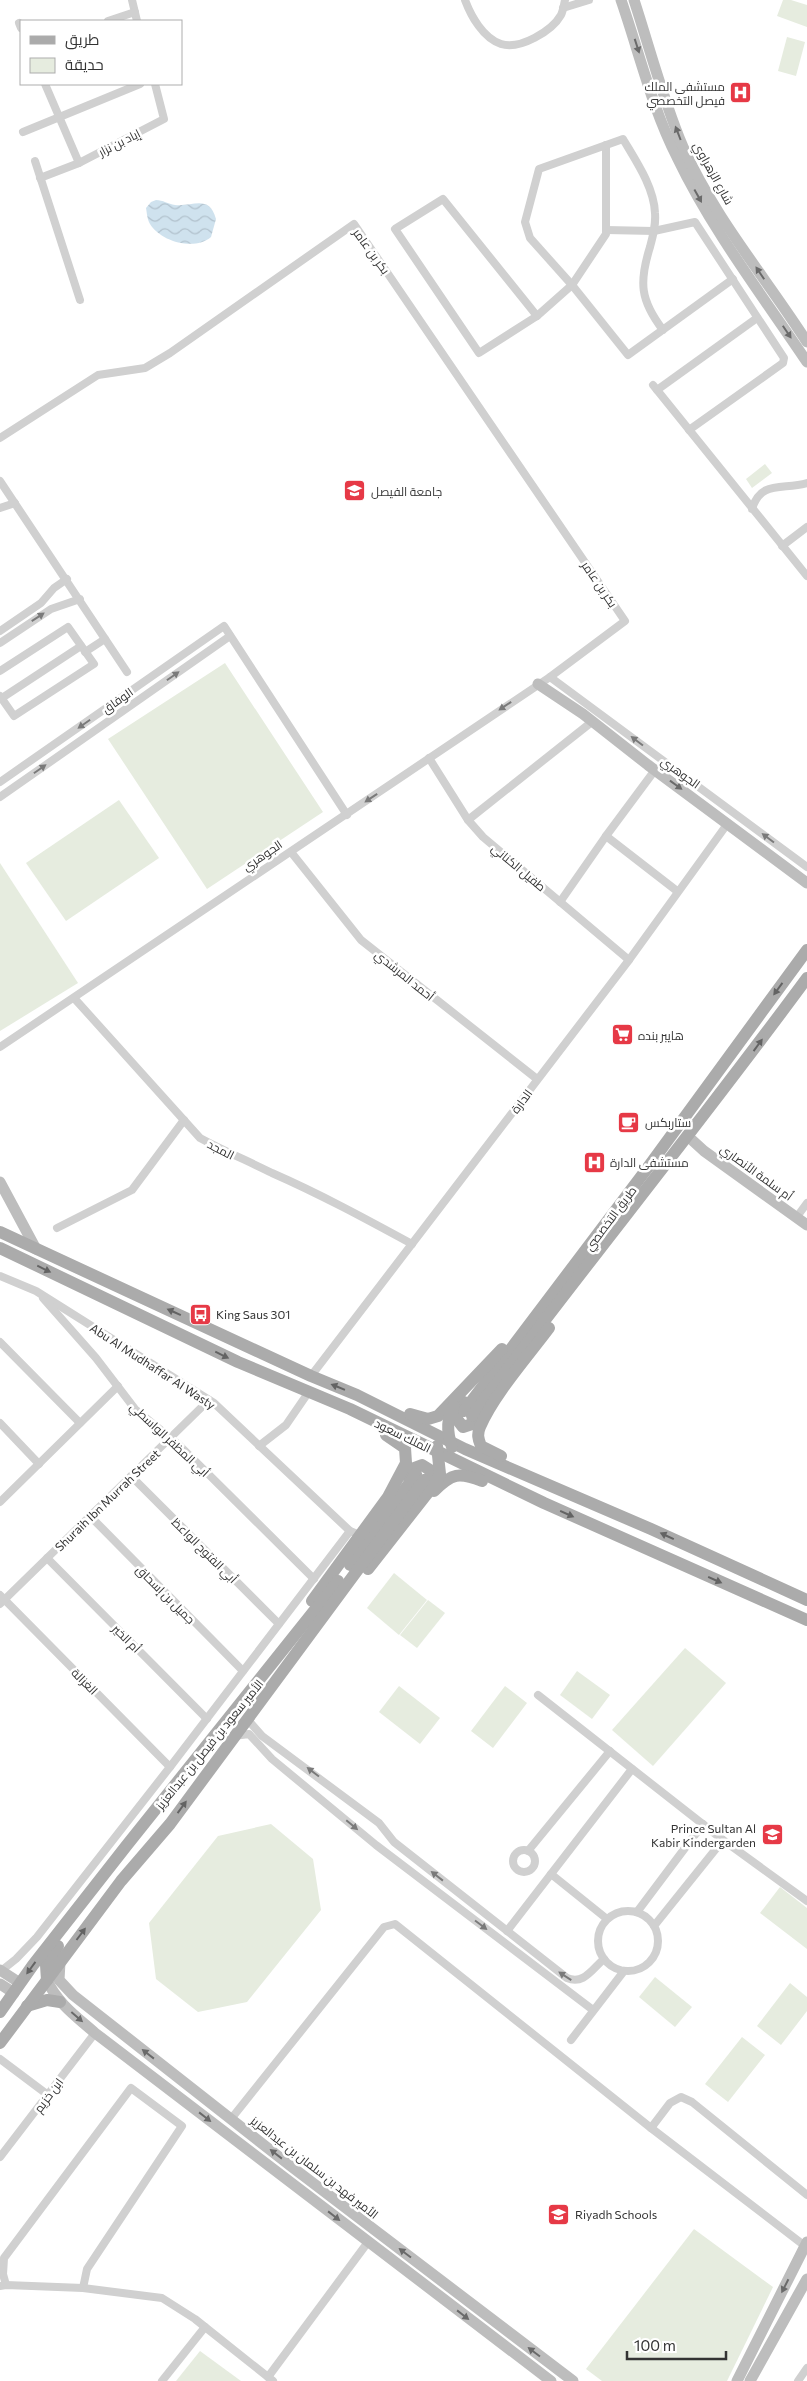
<svg xmlns="http://www.w3.org/2000/svg" width="807" height="2381" viewBox="0 0 807 2381" font-family="Commissioner,Cairo,sans-serif">
  <style>
    .green { fill: #e6ecdf }
    .water { fill: url(#water-waves) }
    .lines { fill: none; stroke-linecap: round; stroke-linejoin: round }
    .street { stroke: #d0d0d0; stroke-width: 8 }
    .secondary { stroke: #bdbdbd; stroke-width: 11 }
    .primary { stroke: #ababab; stroke-width: 12 }
    .oneway { fill: #6a6a6a }
    .oneway2 { fill: #7a7a7a }
    .oneway3 { fill: #636363 }
    .labels { text-anchor: middle; dominant-baseline: central; stroke-width: 5; stroke-linejoin: round; paint-order: stroke }
    .poi-label { font-size: 12px; fill: #333; stroke: #fff; text-anchor: start }
    .street-label { font-size: 12px; fill: #333; stroke: #fff }
  </style>
  <defs>
    <pattern id="water-waves" width="16" height="10" patternUnits="userSpaceOnUse" patternTransform="scale(1.25)"><rect width="16" height="10" fill="#cfe2ee"/><path d="M0 5q4-4 8 0t8 0" fill="none" stroke="#b2c2cd"/></pattern>
  </defs>
  <rect width="100%" height="100%" fill="#fff"/>
  <g class="green">
    <polygon points="783,0 791,0 807,5 807,27 777,16"/>
    <polygon points="787,37 805,42 796,76 778,71"/>
    <polygon points="765,464 772,473 752,488 746,479"/>
    <polygon points="225,663 323,812 207,889 108,739"/>
    <polygon points="119,800 159,858 66,921 26,863"/>
    <polygon points="0,863 78,983 0,1031"/>
    <polygon points="394,1573 427,1600 399,1635 367,1608"/>
    <polygon points="428,1600 445,1613 417,1648 400,1635"/>
    <polygon points="685,1648 726,1683 653,1766 612,1730"/>
    <polygon points="577,1671 610,1695 592,1719 560,1695"/>
    <polygon points="399,1686 440,1718 420,1744 379,1712"/>
    <polygon points="505,1686 527,1703 493,1748 471,1731"/>
    <polygon points="271,1824 313,1859 321,1910 247,2002 198,2012 156,1979 149,1923 218,1836"/>
    <polygon points="780,1887 807,1908 807,1949 760,1913"/>
    <polygon points="655,1977 692,2007 675,2027 639,1997"/>
    <polygon points="790,1983 807,1997 807,2011 781,2045 757,2026"/>
    <polygon points="742,2037 765,2055 728,2102 705,2084"/>
    <polygon points="694,2229 773,2287 727,2381 602,2381 586,2369"/>
    <polygon points="200,2351 241,2381 176,2381"/>
  </g>
  <path class="water" d="M156,200C163,200 168,204 175,205C193,207 209,194 216,219L211,237C195,251 161,242 150,224C147,219 147,213 146,208L151,202Z"/>
  <g class="lines">
    <g class="street">
      <polyline points="132,0 137,21"/>
      <path d="M465,0C471,16 483,38 501,44C520,50 552,31 561,15C563,11 564,5 565,0"/>
      <polyline points="563,8 589,0"/>
      <polyline points="108,21 135,12"/>
      <polyline points="19,23 21,28"/>
      <polyline points="45,84 79,163"/>
      <polyline points="23,132 140,84"/>
      <polyline points="35,161 80,300"/>
      <polyline points="40,178 79,163 164,119 155,84"/>
      <polygon points="443,199 537,316 479,353 395,229"/>
      <polyline points="606,230 654,231 695,222 784,358 783,363 689,430"/>
      <polyline points="537,316 572,285 606,234 606,145"/>
      <path d="M663,330C640,300 639,282 650,247C653,236 656,225 655,213C654,187 636,161 623,139L539,169L525,222L530,238L572,285L628,355L733,279"/>
      <polyline points="653,385 807,576"/>
      <polyline points="657,390 757,318"/>
      <polyline points="0,438 98,375 145,368 170,353 354,224 625,621 550,677"/>
      <polyline points="0,481 127,672"/>
      <polyline points="0,508 15,503"/>
      <path d="M752,509C761,480 782,490 807,483"/>
      <polyline points="782,546 807,527"/>
      <polyline points="0,631 41,603 54,588 67,579"/>
      <polyline points="0,643 51,609 80,599"/>
      <polyline points="85,652 105,639"/>
      <polyline points="0,671 68,627 94,664 14,716 0,696"/>
      <polyline points="2,698 81,646"/>
      <polyline points="429,758 468,820 483,837 629,960"/>
      <polyline points="0,782 224,626 347,815"/>
      <polyline points="0,797 230,636"/>
      <polyline points="468,820 593,721"/>
      <polyline points="606,836 677,891"/>
      <polyline points="291,852 361,940 537,1079"/>
      <polyline points="560,902 606,836 655,770"/>
      <path d="M74,998L200,1138C224,1151 248,1161 272,1173C320,1194 366,1219 412,1244"/>
      <polyline points="0,1047 550,677 807,867"/>
      <polyline points="796,1218 807,1203"/>
      <polyline points="57,1228 132,1190 184,1120"/>
      <polyline points="0,1276 36,1291 214,1403 350,1531 355,1533"/>
      <polyline points="43,1298 96,1358 135,1409 178,1444 314,1579"/>
      <polyline points="0,1342 80,1423"/>
      <polyline points="311,1376 629,960 728,823"/>
      <polyline points="0,1423 39,1464"/>
      <polyline points="259,1446 286,1425 308,1393"/>
      <polyline points="131,1476 279,1624"/>
      <polyline points="0,1502 118,1386"/>
      <polyline points="90,1516 243,1671"/>
      <polyline points="47,1558 207,1719"/>
      <polyline points="0,1595 170,1767"/>
      <polyline points="0,1604 209,1400"/>
      <polyline points="538,1695 723,1840 807,1901"/>
      <path d="M248,1720L262,1736L379,1823L394,1842L567,1978C584,1985 592,1969 604,1959"/>
      <polyline points="234,1736 249,1734 272,1759 376,1845 593,2010"/>
      <circle cx="524" cy="1861" r="11"/>
      <polyline points="528,1851 610,1751"/>
      <polyline points="551,1874 607,1919"/>
      <circle cx="628" cy="1941" r="30"/>
      <polyline points="637,1912 703,1824"/>
      <polyline points="654,1926 723,1840"/>
      <polyline points="507,1931 632,1769"/>
      <polyline points="1,1971 16,1959 37,1937 170,1767 350,1531"/>
      <polyline points="571,2040 624,1971"/>
      <polyline points="0,2059 48,2095"/>
      <polyline points="231,2119 384,1927 395,1924 651,2128 805,2246"/>
      <polyline points="651,2128 670,2103 681,2097 692,2102 807,2195"/>
      <polyline points="0,2157 95,2033"/>
      <polyline points="6,2285 3,2274 4,2258 131,2088 182,2126 87,2269 83,2288"/>
      <polyline points="0,2286 6,2285 83,2288 162,2298 195,2319 273,2381"/>
      <polyline points="268,2377 368,2242"/>
      <polyline points="162,2381 205,2327"/>
      <polyline points="798,2381 807,2368"/>
    </g>
    <g class="secondary">
      <path d="M621,0C639,52 652,108 677,157C712,230 762,295 807,362"/>
      <path d="M634,0C650,49 663,100 683,147C714,217 766,278 807,342"/>
      <polyline points="538,684 583,714 648,765 807,883"/>
      <polyline points="692,1140 704,1151 807,1225"/>
      <polyline points="0,1182 36,1249"/>
      <polyline points="60,1962 59,1980 73,1995 292,2167 573,2381"/>
      <polyline points="0,1970 20,1983"/>
      <path d="M47,1980C57,2003 77,2017 95,2033L551,2381"/>
      <polyline points="0,1984 14,1993"/>
      <polyline points="737,2381 807,2242"/>
      <polyline points="750,2381 807,2279"/>
    </g>
    <g class="primary">
      <polyline points="0,1232 311,1376 357,1395 465,1449 651,1529 807,1600"/>
      <polyline points="0,1248 238,1362 350,1409 544,1503 807,1620"/>
      <polyline points="464,1402 456,1418 463,1427 475,1423 483,1413"/>
      <polyline points="464,1411 646,1170 807,950"/>
      <polyline points="410,1414 428,1419 438,1416 502,1349"/>
      <path d="M472,1416C582,1269 698,1126 807,978"/>
      <path d="M452,1447C447,1433 446,1419 454,1406"/>
      <path d="M501,1456L481,1446C478,1439 477,1434 480,1427C493,1396 528,1356 549,1328"/>
      <polyline points="407,1476 414,1468 422,1465 430,1470 431,1479 426,1488"/>
      <path d="M434,1491C452,1473 459,1472 482,1481"/>
      <polyline points="350,1565 416,1474"/>
      <polyline points="368,1569 437,1481 440,1474 437,1446"/>
      <polyline points="312,1601 388,1497 406,1463 405,1448 386,1435"/>
      <polyline points="47,1980 46,1965 58,1946"/>
      <polyline points="27,2006 47,2000 60,2002"/>
      <polyline points="0,2012 33,1965 127,1845 338,1581"/>
      <polyline points="0,2043 121,1881 170,1824 424,1480"/>
    </g>
  </g>
  <defs><path id="oneway-solid" d="M-6-.8H1V-3.2L6.5 0L1 3.2V.8H-6Z" transform="scale(1.25)"/></defs>
  <g class="oneway">
    <use href="#oneway-solid" transform="translate(637 46) rotate(72)"/>
    <use href="#oneway-solid" transform="translate(678 133) rotate(-111)"/>
    <use href="#oneway-solid" transform="translate(698 196) rotate(61)"/>
    <use href="#oneway-solid" transform="translate(760 273) rotate(-124)"/>
    <use href="#oneway-solid" transform="translate(787 332) rotate(56)"/>
    <use href="#oneway-solid" transform="translate(676 785) rotate(36)"/>
    <use href="#oneway-solid" transform="translate(77 2017) rotate(41)"/>
    <use href="#oneway-solid" transform="translate(148 2054) rotate(-142)"/>
    <use href="#oneway-solid" transform="translate(205 2117) rotate(38)"/>
    <use href="#oneway-solid" transform="translate(276 2154) rotate(-142)"/>
    <use href="#oneway-solid" transform="translate(334 2216) rotate(38)"/>
    <use href="#oneway-solid" transform="translate(405 2253) rotate(-143)"/>
    <use href="#oneway-solid" transform="translate(785 2286) rotate(117)"/>
    <use href="#oneway-solid" transform="translate(463 2315) rotate(38)"/>
    <use href="#oneway-solid" transform="translate(534 2352) rotate(-143)"/>
  </g>
  <g class="oneway2">
    <use href="#oneway-solid" transform="translate(38 617) rotate(-33)"/>
    <use href="#oneway-solid" transform="translate(173 676) rotate(-35)"/>
    <use href="#oneway-solid" transform="translate(505 706) rotate(146)"/>
    <use href="#oneway-solid" transform="translate(84 724) rotate(145)"/>
    <use href="#oneway-solid" transform="translate(637 741) rotate(-143)"/>
    <use href="#oneway-solid" transform="translate(40 769) rotate(-35)"/>
    <use href="#oneway-solid" transform="translate(371 798) rotate(146)"/>
    <use href="#oneway-solid" transform="translate(768 838) rotate(-143)"/>
    <use href="#oneway-solid" transform="translate(313 1772) rotate(-143)"/>
    <use href="#oneway-solid" transform="translate(352 1825) rotate(40)"/>
    <use href="#oneway-solid" transform="translate(437 1876) rotate(-142)"/>
    <use href="#oneway-solid" transform="translate(481 1925) rotate(37)"/>
    <use href="#oneway-solid" transform="translate(565 1976) rotate(-147)"/>
  </g>
  <g class="oneway3">
    <use href="#oneway-solid" transform="translate(778 989) rotate(126)"/>
    <use href="#oneway-solid" transform="translate(758 1045) rotate(-54)"/>
    <use href="#oneway-solid" transform="translate(44 1269) rotate(26)"/>
    <use href="#oneway-solid" transform="translate(174 1312) rotate(-156)"/>
    <use href="#oneway-solid" transform="translate(222 1355) rotate(26)"/>
    <use href="#oneway-solid" transform="translate(338 1387) rotate(-158)"/>
    <use href="#oneway-solid" transform="translate(567 1514) rotate(24)"/>
    <use href="#oneway-solid" transform="translate(667 1536) rotate(-155)"/>
    <use href="#oneway-solid" transform="translate(715 1580) rotate(24)"/>
    <use href="#oneway-solid" transform="translate(182 1807) rotate(-54)"/>
    <use href="#oneway-solid" transform="translate(81 1934) rotate(-53)"/>
    <use href="#oneway-solid" transform="translate(31 1968) rotate(126)"/>
  </g>
  <defs>
    <symbol id="hospital-square" viewBox="-11 -11 22 22"><rect x="-9" y="-9" width="18" height="18" rx="4" fill="#e63946" stroke="#fff"/><path d="M-5-5h3v3.5h4V-5h3V5h-3V1.5h-4V5h-3Z" fill="#fff"/></symbol>
    <symbol id="university-square" viewBox="-11 -11 22 22"><rect x="-9" y="-9" width="18" height="18" rx="4" fill="#e63946" stroke="#fff"/><path d="M0-5L7-2L0 1L-7-2ZM-4 1L0 2.5L4 1V4Q0 6-4 4Z" fill="#fff"/></symbol>
    <symbol id="supermarket-square" viewBox="-11 -11 22 22"><rect x="-9" y="-9" width="18" height="18" rx="4" fill="#e63946" stroke="#fff"/><path d="M-6-5.5h2.5l.6 2H6L4.5 2H-2.5L-4.4-4H-6ZM-1.5 3.2a1.3 1.3 0 1 0 .1 0ZM3 3.2a1.3 1.3 0 1 0 .1 0Z" fill="#fff"/></symbol>
    <symbol id="cafe-square" viewBox="-11 -11 22 22"><rect x="-9" y="-9" width="18" height="18" rx="4" fill="#e63946" stroke="#fff"/><path d="M-5.5-4.5H6V0H3Q3 3.5 0 3.5H-2.5Q-5.5 3.5-5.5 0ZM3-3.2v2h1.7v-2ZM-6 4.5H4V6H-6Z" fill="#fff"/></symbol>
    <symbol id="bus-square" viewBox="-11 -11 22 22"><rect x="-9" y="-9" width="18" height="18" rx="4" fill="#e63946" stroke="#fff"/><path d="M-5-6H5V4H4V6H2V4H-2V6H-4V4H-5ZM-3.5-4V0h7V-4ZM-3.5 1.2v1.5H-2V1.2ZM2 1.2v1.5H3.5V1.2Z" fill="#fff"/></symbol>
    <symbol id="school-square" viewBox="-11 -11 22 22"><rect x="-9" y="-9" width="18" height="18" rx="4" fill="#e63946" stroke="#fff"/><path d="M0-5L7-2L0 1L-7-2ZM-4 1L0 2.5L4 1V4Q0 6-4 4Z" fill="#fff"/></symbol>
  </defs>
  <g fill-rule="evenodd">
    <use href="#hospital-square" x="728" y="80" width="25" height="25"/>
    <use href="#university-square" x="342" y="478" width="25" height="25"/>
    <use href="#supermarket-square" x="610" y="1022" width="25" height="25"/>
    <use href="#cafe-square" x="616" y="1110" width="25" height="25"/>
    <use href="#hospital-square" x="582" y="1150" width="25" height="25"/>
    <use href="#bus-square" x="188" y="1302" width="25" height="25"/>
    <use href="#school-square" x="760" y="1822" width="25" height="25"/>
    <use href="#school-square" x="546" y="2202" width="25" height="25"/>
  </g>
  <g class="labels">
    <g class="poi-label">
      <text x="725" y="86" text-anchor="end">مستشفى الملك<tspan x="725" dy="14">فيصل التخصصي</tspan></text>
      <text x="371" y="491">جامعة الفيصل</text>
      <text x="638" y="1035">هايبر بنده</text>
      <text x="645" y="1122">ستاربكس</text>
      <text x="610" y="1162">مستشفى الدارة</text>
      <text x="216" y="1314">King Saus 301</text>
      <text x="756" y="1828" text-anchor="end">Prince Sultan Al<tspan x="756" dy="14">Kabir Kindergarden</tspan></text>
      <text x="575" y="2214">Riyadh Schools</text>
    </g>
    <g class="street-label">
      <text transform="translate(119 142) rotate(-27)">إياد بن نزار</text>
      <text transform="translate(714 173) rotate(61)">شارع الزهراوي</text>
      <text transform="translate(372 251) rotate(54)">بكر بن عامر</text>
      <text transform="translate(600 584) rotate(56)">بكر بن عامر</text>
      <text transform="translate(117 700) rotate(-35)">الوفاق</text>
      <text transform="translate(681 772) rotate(36)">الجوهري</text>
      <text transform="translate(262 855) rotate(-34)">الجوهري</text>
      <text transform="translate(519 867) rotate(40)">طفيل الكناني</text>
      <text transform="translate(405 975) rotate(39)">أحمد المرشدي</text>
      <text transform="translate(521 1101) rotate(-53)">الدارة</text>
      <text transform="translate(221 1149) rotate(27)">المجد</text>
      <text transform="translate(757 1172) rotate(36)">أم سلمة الأنصاري</text>
      <text transform="translate(610 1218) rotate(-53)">طريق التخصصي</text>
      <text transform="translate(153 1366) rotate(33)">Abu Al Mudhaffar Al Wasty</text>
      <text transform="translate(403 1435) rotate(26)">الملك سعود</text>
      <text transform="translate(170 1439) rotate(43)">أبي المظفر الواسطي</text>
      <text transform="translate(107 1500) rotate(-44)">Shuraih Ibn Murrah Street</text>
      <text transform="translate(205 1550) rotate(45)">أبي الفتوح الواعظ</text>
      <text transform="translate(166 1594) rotate(45)">جميل بن إسحاق</text>
      <text transform="translate(127 1638) rotate(45)">أم الخير</text>
      <text transform="translate(85 1681) rotate(45)">الغزالة</text>
      <text transform="translate(209 1744) rotate(-51)">الأمير سعود بن فيصل بن عبدالعزيز</text>
      <text transform="translate(48 2095) rotate(-53)">ابن خزيم</text>
      <text transform="translate(315 2167) rotate(38)">الأمير فهد بن سلمان بن عبدالعزيز</text>
    </g>
  </g>
  <rect x="20" y="20" width="162" height="65" fill="#ffffff" stroke="#adadad"/>
  <rect x="30" y="36" width="25" height="8" fill="#ababab" stroke="#adadad"/>
  <text x="65" y="45" font-size="15" fill="#333333">طريق</text>
  <rect x="30" y="58" width="25" height="15" fill="#e6ecdf" stroke="#adadad"/>
  <text x="65" y="70" font-size="15" fill="#333333">حديقة</text>
  <path d="M627 2351v8h99v-8" fill="none" stroke="#333333" stroke-width="2.5"/>
  <text x="634" y="2351" font-size="15" fill="#333333" stroke="#ffffff" stroke-width="4" paint-order="stroke">100 m</text>
</svg>
